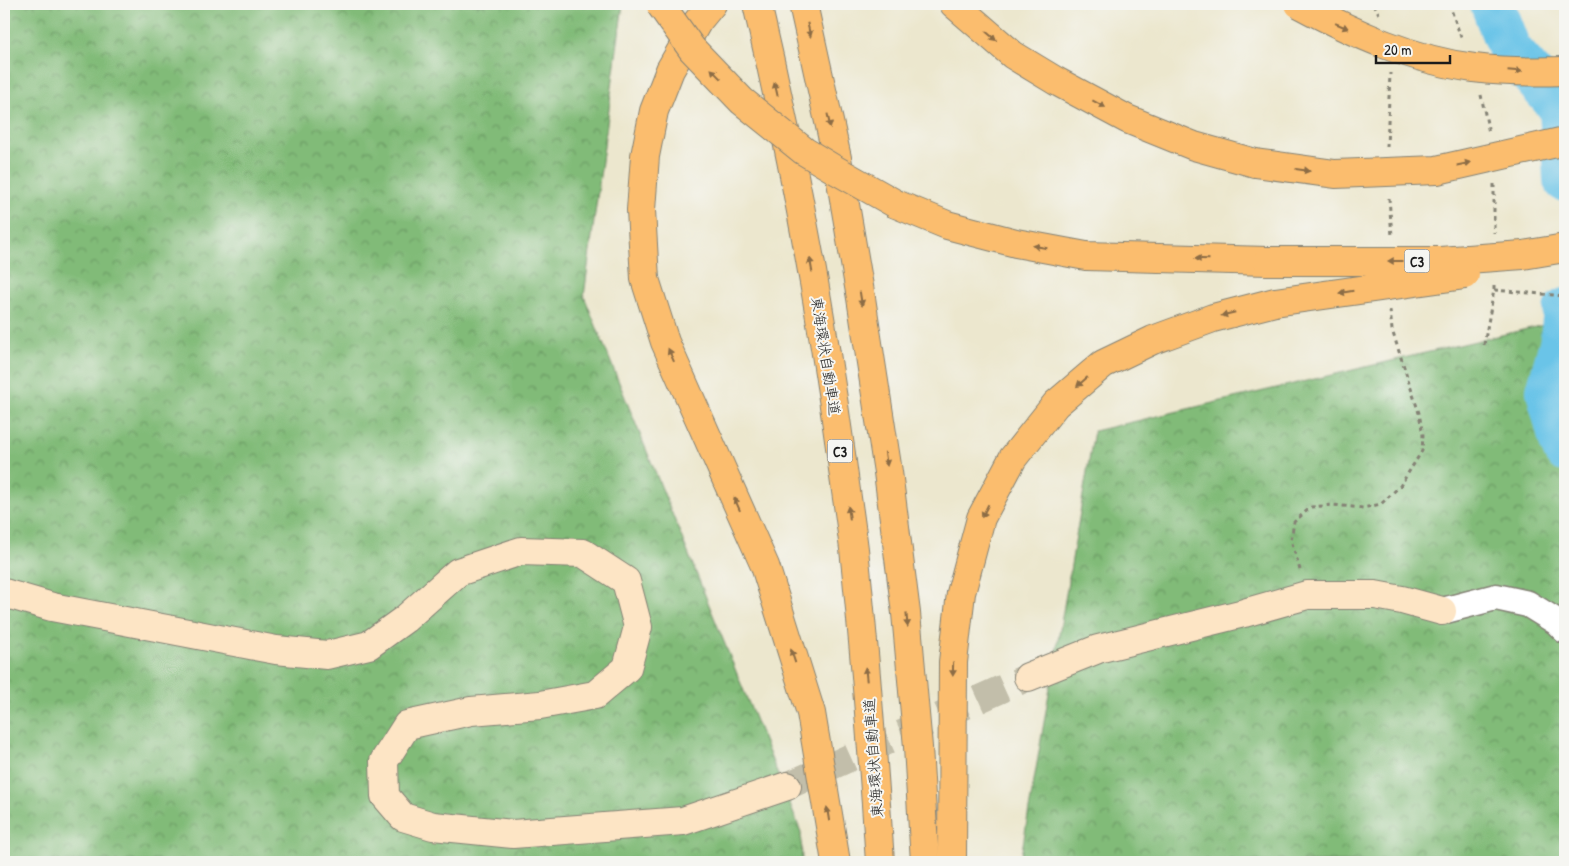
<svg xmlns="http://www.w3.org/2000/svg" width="1569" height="866" viewBox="0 0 1569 866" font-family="'Patrick Hand','Klee One',sans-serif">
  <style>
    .forest { fill: url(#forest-crowns); stroke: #4e6c4a }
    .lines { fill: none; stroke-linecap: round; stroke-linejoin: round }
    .river { stroke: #6ac4e8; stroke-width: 44 }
    .secondary-tunnel { stroke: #c2beaa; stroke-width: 28; stroke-dasharray: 28 14; stroke-linecap: butt }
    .street-casing { stroke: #848275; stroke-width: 29 }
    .secondary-casing { stroke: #848275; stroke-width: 30 }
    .highway-casing { stroke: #848275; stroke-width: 30 }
    .path { stroke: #848275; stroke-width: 3; stroke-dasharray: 4 4; stroke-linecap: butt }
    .street { stroke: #fff; stroke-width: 26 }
    .secondary { stroke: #fde5c5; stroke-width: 28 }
    .highway { stroke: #fbbd6e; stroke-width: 28 }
    .highway-bridge-casing { stroke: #848275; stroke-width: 30; stroke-linecap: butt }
    .highway-bridge { stroke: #fbbd6e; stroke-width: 28 }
    .oneway { fill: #8c6c45 }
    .labels { text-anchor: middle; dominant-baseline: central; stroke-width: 4; stroke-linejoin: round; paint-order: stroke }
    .shield { fill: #f6f6f2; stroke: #5d5d5c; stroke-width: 1 }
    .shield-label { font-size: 14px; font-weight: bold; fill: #1c1c1c }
    .street-label { font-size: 15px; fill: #1c1c1c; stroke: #f6f6f2 }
  </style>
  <defs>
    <pattern id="forest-crowns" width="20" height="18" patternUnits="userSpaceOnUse" patternTransform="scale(1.25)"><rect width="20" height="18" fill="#81bb78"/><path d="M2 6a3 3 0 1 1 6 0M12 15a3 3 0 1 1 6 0" fill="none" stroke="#699762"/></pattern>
  </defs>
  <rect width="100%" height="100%" fill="#f6f6f2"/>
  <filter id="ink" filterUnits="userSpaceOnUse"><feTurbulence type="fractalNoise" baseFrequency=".02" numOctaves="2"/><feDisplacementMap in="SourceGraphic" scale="10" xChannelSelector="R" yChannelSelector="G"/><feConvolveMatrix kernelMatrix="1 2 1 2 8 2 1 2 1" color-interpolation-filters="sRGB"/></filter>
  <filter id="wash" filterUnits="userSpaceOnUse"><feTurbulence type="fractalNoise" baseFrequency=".0096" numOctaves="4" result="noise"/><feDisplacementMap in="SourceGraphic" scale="20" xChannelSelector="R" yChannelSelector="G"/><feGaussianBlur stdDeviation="1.12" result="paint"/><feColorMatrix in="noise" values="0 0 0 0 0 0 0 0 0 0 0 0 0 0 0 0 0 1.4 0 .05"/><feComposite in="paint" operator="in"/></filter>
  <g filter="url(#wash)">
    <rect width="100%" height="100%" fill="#ece7ce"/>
    <g class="forest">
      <polygon points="4,4 623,4 584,296 801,832 802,862 4,862"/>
      <polygon points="1565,320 1565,862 1020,862 1094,431"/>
    </g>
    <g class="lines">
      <g class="river">
        <polyline points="1492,4 1509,49 1561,108 1565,180"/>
        <polyline points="1565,310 1562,340 1548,391 1561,441 1565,450"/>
      </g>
    </g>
  </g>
  <g filter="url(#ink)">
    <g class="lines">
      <polyline class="secondary-tunnel" points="787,786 1028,677"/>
      <defs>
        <polyline id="street" points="1442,611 1496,597 1528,604 1557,622 1565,630"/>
        <g id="secondary">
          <polyline points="4,593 52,607 276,650 327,655 369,645 405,619 458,572 521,551 583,553 626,581 638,627 627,668 595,695 540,705 471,711 407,725 384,761 385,796 403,817 433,826 513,834 683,821 787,786"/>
          <polyline points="1028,677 1098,649 1244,613 1307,595 1375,595 1402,600 1442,611"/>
        </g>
        <g id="highway">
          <polyline points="712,4 698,21 670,70 654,111 645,156 641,210 645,279 665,342 765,566 811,713 836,862"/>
          <path d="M757,4C792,153 820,303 841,454C845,486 850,517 854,549C865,653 873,758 880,862"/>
          <polyline points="803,4 837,158 861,298 888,472 906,613 918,747 925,862"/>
          <polyline points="954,4 1013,55 1056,81 1127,119 1194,146 1255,163"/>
          <polyline points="896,204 947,225 1016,243 1086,256 1268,261"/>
          <polyline points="952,862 953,662 961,593 981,518 1013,458 1056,404 1103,364 1153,340 1213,318 1275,302"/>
        </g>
      </defs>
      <use href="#street" class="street-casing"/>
      <use href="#secondary" class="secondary-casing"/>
      <use href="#highway" class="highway-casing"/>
      <g class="path">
        <polyline points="1374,4 1379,14"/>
        <polyline points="1449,4 1462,40"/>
        <polyline points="1481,95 1489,133"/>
        <polyline points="1387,147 1390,73"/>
        <polyline points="1494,184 1494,233"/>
        <polyline points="1389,198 1392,236"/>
        <polyline points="1494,290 1565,296"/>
        <polyline points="1484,345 1494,290 1494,282"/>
        <polyline points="1300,570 1291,540 1294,522 1311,507 1333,505 1363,508 1381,504 1400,486 1422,451 1423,435 1419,413 1392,330 1390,310"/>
      </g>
      <use href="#street" class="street"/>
      <use href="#secondary" class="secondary"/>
      <use href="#highway" class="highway"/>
      <defs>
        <g id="highway-bridge">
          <polyline points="660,4 692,49 742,101 804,151 834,169 896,204"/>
          <path d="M1299,4C1353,33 1412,60 1474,68C1504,72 1535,72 1565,71"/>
          <polyline points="1255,163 1335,174 1437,170 1565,141"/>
          <polyline points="1268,261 1440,261 1523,255 1565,248"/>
          <polyline points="1275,302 1465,275"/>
        </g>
      </defs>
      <use href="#highway-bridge" class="highway-bridge-casing"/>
      <use href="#highway-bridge" class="highway-bridge"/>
    </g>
    <defs><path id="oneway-solid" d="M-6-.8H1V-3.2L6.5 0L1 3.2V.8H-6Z" transform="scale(1.25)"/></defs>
    <g class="oneway">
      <use href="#oneway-solid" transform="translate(1342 26) rotate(23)"/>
      <use href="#oneway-solid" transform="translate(809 30) rotate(77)"/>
      <use href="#oneway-solid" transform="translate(991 36) rotate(41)"/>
      <use href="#oneway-solid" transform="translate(1515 71) rotate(5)"/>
      <use href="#oneway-solid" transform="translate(716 74) rotate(-134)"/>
      <use href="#oneway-solid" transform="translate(776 89) rotate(-103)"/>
      <use href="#oneway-solid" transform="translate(1099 104) rotate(28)"/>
      <use href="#oneway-solid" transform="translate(829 121) rotate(78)"/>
      <use href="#oneway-solid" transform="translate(1464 164) rotate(-12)"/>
      <use href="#oneway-solid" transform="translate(1303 170) rotate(8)"/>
      <use href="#oneway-solid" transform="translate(1040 247) rotate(-170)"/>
      <use href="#oneway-solid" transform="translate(1202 259) rotate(-178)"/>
      <use href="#oneway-solid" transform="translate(1395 261) rotate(180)"/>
      <use href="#oneway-solid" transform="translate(811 265) rotate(-100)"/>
      <use href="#oneway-solid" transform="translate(1346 292) rotate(171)"/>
      <use href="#oneway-solid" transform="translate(861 299) rotate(81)"/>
      <use href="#oneway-solid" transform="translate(1228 314) rotate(166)"/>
      <use href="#oneway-solid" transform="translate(671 355) rotate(-114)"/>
      <use href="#oneway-solid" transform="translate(1082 382) rotate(139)"/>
      <use href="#oneway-solid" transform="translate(886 459) rotate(81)"/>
      <use href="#oneway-solid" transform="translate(737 504) rotate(-114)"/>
      <use href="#oneway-solid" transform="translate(985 511) rotate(117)"/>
      <use href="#oneway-solid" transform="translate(849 513) rotate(-98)"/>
      <use href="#oneway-solid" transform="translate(907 620) rotate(85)"/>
      <use href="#oneway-solid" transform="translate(793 656) rotate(-108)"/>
      <use href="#oneway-solid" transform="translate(953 669) rotate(91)"/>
      <use href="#oneway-solid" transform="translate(866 674) rotate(-96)"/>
      <use href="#oneway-solid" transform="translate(828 814) rotate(-99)"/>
    </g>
  </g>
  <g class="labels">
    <g class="shield">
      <rect x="1404.5" y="249.5" width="25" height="23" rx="4"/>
      <rect x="827.5" y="439.5" width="25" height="23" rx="4"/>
    </g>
    <g class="shield-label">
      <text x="1417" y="261">C3</text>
      <text x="840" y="451">C3</text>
    </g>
    <g class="street-label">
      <text transform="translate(826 356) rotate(81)">東海環状自動車道</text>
      <text transform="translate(873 758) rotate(-94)">東海環状自動車道</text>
    </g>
  </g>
  <rect width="1569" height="866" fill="none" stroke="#f6f6f2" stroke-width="20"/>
  <path d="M1376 55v8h74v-8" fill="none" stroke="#1c1c1c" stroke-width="2.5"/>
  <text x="1384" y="55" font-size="15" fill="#1c1c1c" stroke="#f6f6f2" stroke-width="4" paint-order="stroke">20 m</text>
</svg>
